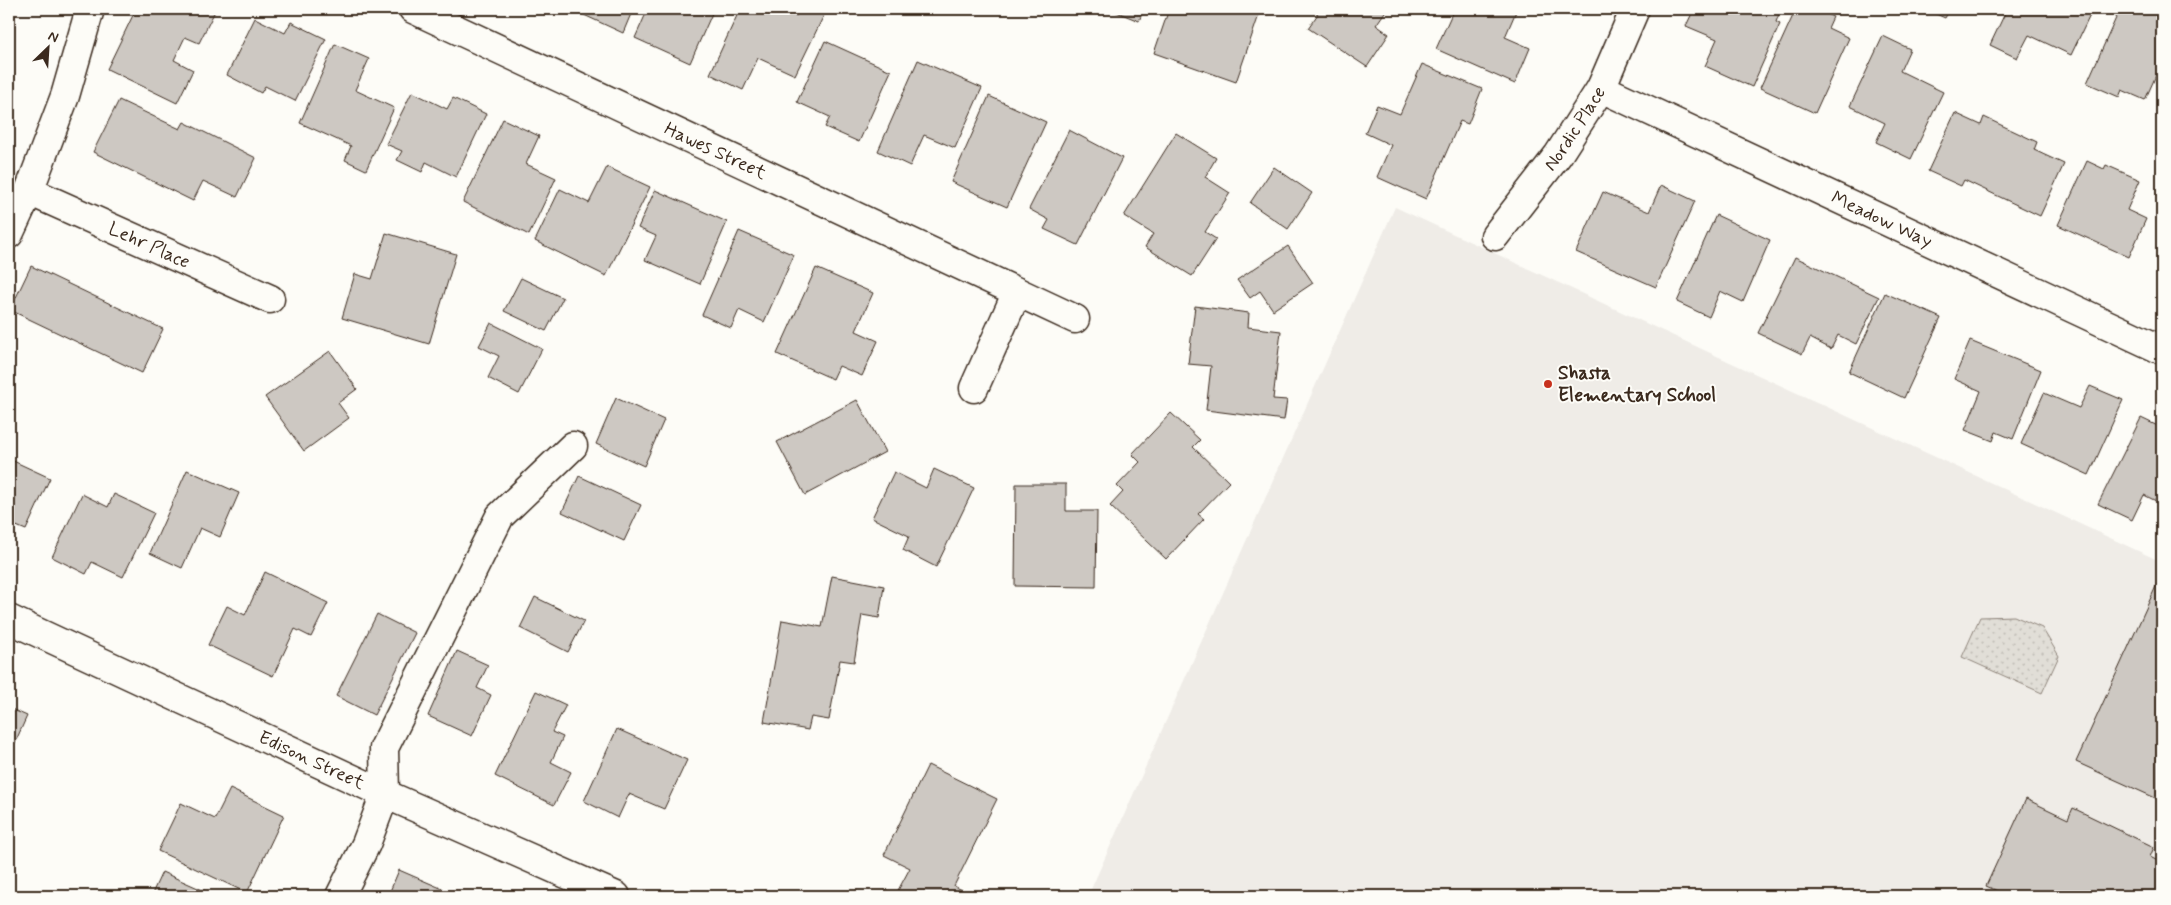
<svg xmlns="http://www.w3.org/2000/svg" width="2171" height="905" viewBox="0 0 2171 905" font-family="Mynerve,sans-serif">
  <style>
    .built { fill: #efece7 }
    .green { fill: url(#green-dots); stroke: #8e847a }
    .building { fill: #cdc8c2; stroke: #3b2a1e }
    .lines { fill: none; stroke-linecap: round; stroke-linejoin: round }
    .minor-casing { stroke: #3b2a1e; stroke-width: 31 }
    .tertiary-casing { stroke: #3b2a1e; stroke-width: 31 }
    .minor { stroke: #fdfcf7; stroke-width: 28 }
    .tertiary { stroke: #fdfcf7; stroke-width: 28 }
    .poi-dot { fill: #c8321e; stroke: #fdfcf7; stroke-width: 2 }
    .labels { text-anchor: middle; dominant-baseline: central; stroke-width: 4; stroke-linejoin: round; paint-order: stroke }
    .street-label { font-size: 19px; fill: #3b2a1e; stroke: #fdfcf7 }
    .poi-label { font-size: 19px; font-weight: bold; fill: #3b2a1e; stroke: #fdfcf7; text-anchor: start }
  </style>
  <defs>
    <pattern id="green-dots" width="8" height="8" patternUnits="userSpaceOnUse" patternTransform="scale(1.25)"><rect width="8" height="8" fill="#e1ded7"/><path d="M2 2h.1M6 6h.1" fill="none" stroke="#c2bfb8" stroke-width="1.8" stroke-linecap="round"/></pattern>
  </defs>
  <rect width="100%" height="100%" fill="#fdfcf7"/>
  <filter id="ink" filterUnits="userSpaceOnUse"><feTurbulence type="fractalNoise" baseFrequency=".02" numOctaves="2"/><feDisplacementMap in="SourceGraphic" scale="10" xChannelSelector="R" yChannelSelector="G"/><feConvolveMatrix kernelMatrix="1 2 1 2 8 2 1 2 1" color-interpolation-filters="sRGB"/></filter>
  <g filter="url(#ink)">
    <polygon class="built" points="1395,207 2162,562 2162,896 1088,896"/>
    <polygon class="green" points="2014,616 2042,628 2059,656 2042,693 1962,657 1980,617"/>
    <g class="building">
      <polygon points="136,9 216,9 199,43 185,37 174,60 193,70 177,103 107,69"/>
      <polygon points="571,9 633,9 623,33"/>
      <polygon points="648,9 714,9 690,63 635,38"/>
      <polygon points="740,9 780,9 796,16 800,9 811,9 824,15 795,75 758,58 743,90 710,74"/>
      <polygon points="1109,9 1144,9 1139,21"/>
      <polygon points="1169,9 1261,9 1236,82 1154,53"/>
      <polygon points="1309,9 1387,9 1376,25 1389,34 1367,67 1308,28 1318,14"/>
      <polygon points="1454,9 1517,9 1505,37 1530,48 1515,84 1436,49"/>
      <polygon points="1694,9 1768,9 1779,14 1776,22 1780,24 1752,87 1705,66 1717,39 1686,26"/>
      <polygon points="1796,9 1815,9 1833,17 1828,28 1849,38 1815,113 1760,88"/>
      <polygon points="1925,9 1950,9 1945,18"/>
      <polygon points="2007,9 2093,9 2071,55 2029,35 2017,58 1990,45"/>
      <polygon points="2120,9 2146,9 2162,16 2162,62 2145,100 2122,90 2119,97 2087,83"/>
      <polygon points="255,18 285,33 291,22 326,39 295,101 265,86 261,93 227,75"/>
      <polygon points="1883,36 1910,49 1900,71 1943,92 1911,159 1876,142 1885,123 1850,106"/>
      <polygon points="825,41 891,71 859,142 825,127 830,117 797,102"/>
      <polygon points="335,44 369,59 355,90 394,108 366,170 345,160 351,146 300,123"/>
      <polygon points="918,60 982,88 955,148 924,135 910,166 878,151"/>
      <polygon points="1422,64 1482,89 1468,124 1460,121 1426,199 1377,177 1391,145 1365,133 1377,105 1400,114"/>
      <polygon points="412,92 447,109 453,98 486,114 456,177 426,162 422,172 397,160 402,151 386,144"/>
      <polygon points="989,96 1046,122 1007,207 951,182"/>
      <polygon points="119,100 180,129 184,122 256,158 237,197 203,181 193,201 93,152"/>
      <polygon points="1955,113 1981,125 1984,117 2037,142 2034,150 2064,164 2040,216 1964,180 1961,186 1928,171"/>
      <polygon points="503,119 539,136 526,164 556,178 529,235 463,202"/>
      <polygon points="1069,130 1122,158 1078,245 1044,229 1049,220 1029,209"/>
      <polygon points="1176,133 1216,158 1205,177 1230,193 1205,232 1216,239 1192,276 1145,247 1153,234 1124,216"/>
      <polygon points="2087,161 2104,169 2106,165 2140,180 2127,210 2146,219 2129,257 2058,225"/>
      <polygon points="607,167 650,187 606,276 535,241 560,189 589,203"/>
      <polygon points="1274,167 1312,193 1288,229 1250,203"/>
      <polygon points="1661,185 1695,201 1656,287 1576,252 1603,192 1649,212"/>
      <polygon points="655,190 727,222 700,284 645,260 656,236 638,228"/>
      <polygon points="1716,215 1770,240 1743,302 1720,291 1709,317 1677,302"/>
      <polygon points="739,231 794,255 764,322 739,310 731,328 702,315"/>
      <polygon points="386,233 456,254 429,344 342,318 355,274 372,279"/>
      <polygon points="1288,246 1313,283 1273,310 1260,291 1250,298 1237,280"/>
      <polygon points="1795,257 1879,297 1856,344 1838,335 1831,349 1810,338 1802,354 1758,333"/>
      <polygon points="2162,260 2162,275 2156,273"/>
      <polygon points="31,266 163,329 142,373 10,310"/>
      <polygon points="816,268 873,293 856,331 878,341 862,376 839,366 833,379 777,354"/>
      <polygon points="521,278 563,298 546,331 504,311"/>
      <polygon points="1885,293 1941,318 1904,398 1849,372"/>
      <polygon points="1195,306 1249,313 1248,327 1281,331 1273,399 1287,400 1284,420 1206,410 1211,366 1188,364"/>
      <polygon points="491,323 542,349 519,394 488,378 499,356 479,346"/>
      <polygon points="1970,341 2041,370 2013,439 1996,432 1993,441 1965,430 1981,391 1954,379"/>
      <polygon points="330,351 357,389 338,403 349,418 304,451 265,397"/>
      <polygon points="2090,386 2123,400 2089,475 2021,444 2044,393 2079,408"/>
      <polygon points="616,398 664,420 644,466 596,444"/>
      <polygon points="857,400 885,452 805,495 777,442"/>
      <polygon points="1171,413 1200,440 1193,447 1229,482 1198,514 1204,519 1166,559 1110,506 1123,492 1117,486 1140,462 1132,454"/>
      <polygon points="2141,418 2162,428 2162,504 2144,495 2132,520 2098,504"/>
      <polygon points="9,459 50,478 26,530 9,523"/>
      <polygon points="934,469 974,488 936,567 903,550 909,536 872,518 894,472 926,488"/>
      <polygon points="187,470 239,493 220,537 200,528 182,568 150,553"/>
      <polygon points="579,476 641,505 624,541 562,512"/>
      <polygon points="1016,484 1066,484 1066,511 1097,511 1096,587 1015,586"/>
      <polygon points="82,494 108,507 114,494 154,513 123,577 92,562 86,574 52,557"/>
      <polygon points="265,572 328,603 311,637 295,629 273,676 208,645 227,606 245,615"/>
      <polygon points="832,576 884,586 879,618 862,615 854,662 840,660 829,720 811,717 808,730 764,722 782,620 822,627"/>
      <polygon points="2158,582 2162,584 2162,801 2076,762"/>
      <polygon points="535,597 584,621 568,652 520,628"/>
      <polygon points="377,614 415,633 374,715 336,696"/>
      <polygon points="457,651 488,665 477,688 491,695 472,736 428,716"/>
      <polygon points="536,691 566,705 552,732 563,737 551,762 571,772 554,805 495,776"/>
      <polygon points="9,708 27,716 9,756"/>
      <polygon points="617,729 687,760 664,809 629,794 618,818 584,801"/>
      <polygon points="928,765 997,799 954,886 962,890 959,896 895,896 910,868 884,855"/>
      <polygon points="230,789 284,815 247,893 158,851 181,803 215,819"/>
      <polygon points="2026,799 2068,819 2073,808 2154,847 2150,857 2162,863 2162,896 2009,896 1986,886"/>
      <polygon points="399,870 459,896 388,896"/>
      <polygon points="162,872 216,896 151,896"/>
    </g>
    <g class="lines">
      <defs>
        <g id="minor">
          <path id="s1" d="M413,9L1075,319"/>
          <path id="s2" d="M1601,88L2162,350"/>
          <path id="s3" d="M29,191L270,299"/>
          <polyline points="9,234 29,191 65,96 90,9"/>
          <path id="s4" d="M1495,236L1558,155L1601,88L1635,9"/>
          <polyline points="974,388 1017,292"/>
          <polyline points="340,896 366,844 385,794 384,748 500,516 573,446"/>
        </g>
        <g id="tertiary">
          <path id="s5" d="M9,619L385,794L616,896"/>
        </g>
      </defs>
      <use href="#minor" class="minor-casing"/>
      <use href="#tertiary" class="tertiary-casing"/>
      <use href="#minor" class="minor"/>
      <use href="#tertiary" class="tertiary"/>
    </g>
  </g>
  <circle class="poi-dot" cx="1548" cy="384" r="5"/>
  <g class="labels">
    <g class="street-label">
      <text stroke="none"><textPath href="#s4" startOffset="134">Nordic Place</textPath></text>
      <text stroke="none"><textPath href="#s1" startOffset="334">Hawes Street</textPath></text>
      <text stroke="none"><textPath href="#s2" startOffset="310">Meadow Way</textPath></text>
      <text stroke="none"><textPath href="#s3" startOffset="132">Lehr Place</textPath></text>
      <text stroke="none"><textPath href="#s5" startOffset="334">Edison Street</textPath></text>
    </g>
    <g class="poi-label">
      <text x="1558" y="373">Shasta<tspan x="1558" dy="22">Elementary School</tspan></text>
    </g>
  </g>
  <rect width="2171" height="905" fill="none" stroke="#fdfcf7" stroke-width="30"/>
  <rect x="15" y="15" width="2141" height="875" fill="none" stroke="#3b2a1e" stroke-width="2" filter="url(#ink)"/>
  <g transform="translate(48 48) rotate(25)" stroke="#fdfcf7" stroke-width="4" paint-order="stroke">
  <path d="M0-4L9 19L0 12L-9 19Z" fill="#3b2a1e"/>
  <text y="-8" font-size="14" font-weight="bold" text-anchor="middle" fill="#3b2a1e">N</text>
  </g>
</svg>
